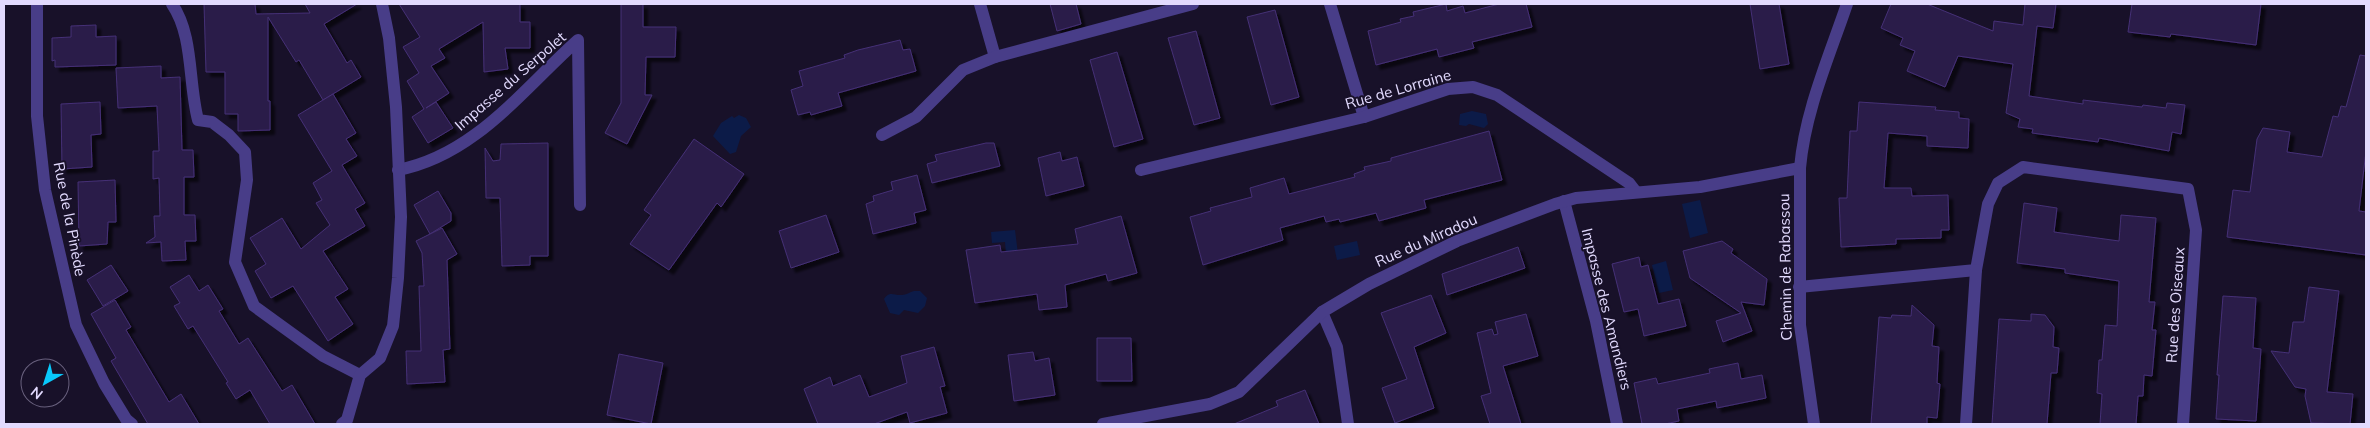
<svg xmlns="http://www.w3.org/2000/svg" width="2370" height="428" viewBox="0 0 2370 428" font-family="Mulish,sans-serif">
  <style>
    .water { fill: #0c1b48 }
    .building { fill: #2b1d4a; stroke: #453076; filter: url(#shadow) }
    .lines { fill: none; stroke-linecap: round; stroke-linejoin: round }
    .street { stroke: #483d88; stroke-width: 12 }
    .labels { text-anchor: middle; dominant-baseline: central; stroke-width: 4; stroke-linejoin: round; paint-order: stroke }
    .street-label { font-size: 15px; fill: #e2dafe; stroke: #181129 }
  </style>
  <defs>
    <filter id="shadow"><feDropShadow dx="4.5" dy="4.5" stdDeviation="1" flood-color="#0009"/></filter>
  </defs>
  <rect width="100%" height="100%" fill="#181129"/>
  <g class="water">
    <polygon points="1472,111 1486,114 1488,124 1484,128 1469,124 1466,126 1459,125 1460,114"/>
    <polygon points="739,115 746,118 751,127 741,136 736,152 730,154 713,136 721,123 732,116 734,118"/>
    <polygon points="1700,200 1708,233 1690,238 1682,204"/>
    <polygon points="1015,230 1018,254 1006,255 1005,242 992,243 991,232"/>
    <polygon points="1357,241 1360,255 1337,260 1334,246"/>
    <polygon points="1666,261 1673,290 1659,293 1652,265"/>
    <path d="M914,291H920L927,298L925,306L918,313L904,310L899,315L890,313L884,299C890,290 894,296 902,295C906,295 910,292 914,291Z"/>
  </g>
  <g class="building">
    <polygon points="204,4 255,4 256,14 310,13 305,4 357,4 324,24 347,63 351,60 361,77 323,100 299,60 296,62 268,17 268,101 270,101 270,130 238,131 238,114 225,114 225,72 206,72"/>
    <polygon points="399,4 520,4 520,22 530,22 530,48 505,48 508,69 484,72 483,22 439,49 445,58 431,66 449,93 426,108 436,102 453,128 428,143 412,117 424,109 407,81 419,73 403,47 420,37"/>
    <polygon points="621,4 643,4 643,27 676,27 675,57 646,57 645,95 652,95 627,144 605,133 621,103"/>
    <polygon points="1050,4 1076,4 1081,24 1057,31"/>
    <polygon points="1446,4 1447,11 1463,6 1465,13 1499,4 1526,4 1532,27 1472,42 1474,48 1439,57 1437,49 1376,65 1368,31 1401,22 1400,19 1414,16 1413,12"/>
    <polygon points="1750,4 1779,4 1789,64 1760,69"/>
    <polygon points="1891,4 1927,4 1993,31 1994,21 2023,25 2025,4 2056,4 2053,28 2037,26 2029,96 2083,104 2083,100 2142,107 2143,105 2166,108 2167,103 2185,105 2181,134 2172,132 2169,151 2099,138 2098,142 2032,133 2033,129 2018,127 2020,119 2006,113 2013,64 1958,56 1945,87 1907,71 1915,51 1900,45 1903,38 1881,28"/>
    <polygon points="2132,4 2261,4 2256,45 2171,34 2170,37 2128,32"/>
    <polygon points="1275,10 1299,97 1271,105 1247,17"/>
    <polygon points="96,25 96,37 116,36 116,65 55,67 55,60 52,61 52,38 71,37 71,26"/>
    <polygon points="1196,31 1220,118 1194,125 1168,38"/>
    <polygon points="900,40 903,50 910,49 916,71 838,93 842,106 811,115 810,112 798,115 791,90 803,86 799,71 845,58 844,55 858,50"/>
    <polygon points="1117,52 1143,139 1114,147 1090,60"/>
    <polygon points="2360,55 2366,56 2366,151 2359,211 2366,212 2366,255 2227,237 2233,190 2250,192 2257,139 2263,128 2290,132 2287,152 2322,157 2333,116 2338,117 2341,106 2346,107"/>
    <polygon points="161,66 161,78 180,77 182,150 193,150 194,177 184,177 184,215 195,215 196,241 185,241 186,260 162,261 161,242 146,243 155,237 154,216 160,216 159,178 153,179 153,151 159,151 157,106 118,108 116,68"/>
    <polygon points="333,94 356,133 346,139 357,156 342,165 365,203 355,209 365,226 323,251 348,289 335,297 353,324 328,341 293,286 271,298 255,271 266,264 250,238 282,218 301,249 330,225 316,203 322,200 313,183 332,171 298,115"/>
    <polygon points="100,102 101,134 91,135 92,167 62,169 61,104"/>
    <polygon points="1859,102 1936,107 1935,110 1959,112 1959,118 1969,119 1968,148 1927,146 1927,136 1888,133 1884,188 1911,188 1912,196 1948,195 1949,230 1941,230 1941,238 1896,239 1896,244 1841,247 1839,198 1847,198 1850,131 1857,131"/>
    <polygon points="1489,131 1502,180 1424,200 1426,208 1379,221 1376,213 1340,222 1339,219 1326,222 1324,216 1280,228 1283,240 1203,265 1190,217 1211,211 1210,208 1252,197 1250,188 1284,178 1289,194 1355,177 1354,174 1365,170 1364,167 1391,161 1391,158"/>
    <polygon points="694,139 744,174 721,207 717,203 669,270 630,244 651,215 644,210"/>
    <polygon points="548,143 548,256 530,256 530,265 502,266 500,198 486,198 485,148 493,161 500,160 501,144"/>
    <polygon points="986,143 994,143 1000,166 932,183 927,164 937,161 935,155"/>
    <polygon points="1060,152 1062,161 1077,157 1084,186 1046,196 1038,158"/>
    <polygon points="917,175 926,210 914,213 916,223 873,234 866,204 874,201 873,196 893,190 891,182"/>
    <polygon points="115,180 116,222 108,222 107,244 79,246 78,182"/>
    <polygon points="438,191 451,213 451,221 430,234 414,205"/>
    <polygon points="2024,203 2057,208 2054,232 2119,241 2121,215 2156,218 2149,302 2155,302 2152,330 2156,330 2152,376 2144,375 2143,396 2138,396 2136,424 2100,424 2102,394 2097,393 2099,360 2102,360 2105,325 2117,326 2119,281 2065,273 2065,269 2017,263"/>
    <polygon points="826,215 839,252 791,268 779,231"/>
    <polygon points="1121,216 1137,273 1108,281 1106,274 1065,285 1067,307 1039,310 1037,294 975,303 966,250 1000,245 1001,252 1078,244 1075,229"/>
    <polygon points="442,228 457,254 447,260 450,349 443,350 445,382 407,384 406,351 421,351 419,286 424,286 422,253 416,241"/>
    <polygon points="1722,241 1733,249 1731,253 1767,279 1764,305 1741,302 1752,331 1723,342 1716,321 1741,313 1690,278 1683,251"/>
    <polygon points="1518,247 1525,268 1447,295 1442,274"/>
    <polygon points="1639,257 1641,267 1648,265 1658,304 1679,299 1686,326 1644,336 1638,309 1624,312 1612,264"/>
    <polygon points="111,265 128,291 103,306 87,280"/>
    <polygon points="189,275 199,291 208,285 223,309 219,311 239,344 248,338 282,391 292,385 315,424 270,424 250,390 236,399 226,383 228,382 193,326 188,329 174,306 180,303 170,287"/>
    <polygon points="2309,287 2339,291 2327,392 2353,394 2350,424 2311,423 2305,396 2306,389 2295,387 2271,351 2289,353 2293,322 2304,322"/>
    <polygon points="1431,295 1446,333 1414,347 1434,408 1395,423 1382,388 1407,379 1381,313"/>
    <polygon points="2223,296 2256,298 2253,348 2261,349 2256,421 2216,419 2219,375 2217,375"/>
    <polygon points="115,300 131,327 126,330 169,402 181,394 199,424 148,424 111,361 116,358 91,314"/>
    <polygon points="1912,305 1934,325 1932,346 1939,347 1937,383 1940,384 1937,418 1927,417 1927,424 1871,424 1879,317 1891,318 1892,315 1911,316"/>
    <polygon points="1526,314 1538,356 1503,366 1521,424 1490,424 1481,396 1491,393 1477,333 1492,329 1494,335 1498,334 1495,322"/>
    <polygon points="2031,314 2045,315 2054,327 2053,347 2059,348 2057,373 2051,373 2047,424 1992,424 1999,319 2031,321"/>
    <polygon points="1097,338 1131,338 1132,381 1097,381"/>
    <polygon points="934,347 945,386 940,387 947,413 910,423 907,412 874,424 818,424 804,389 830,377 833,386 860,375 869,397 907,383 901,356"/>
    <polygon points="1033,352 1035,361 1049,358 1055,395 1014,401 1008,355"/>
    <polygon points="619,354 663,363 651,424 607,415"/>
    <polygon points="1738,363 1741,379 1762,375 1766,398 1717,408 1716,401 1677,409 1679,421 1665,424 1642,424 1634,383 1656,378 1658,384 1710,373 1709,369"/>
    <polygon points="1305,390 1319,424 1234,424 1278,406 1276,401"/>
  </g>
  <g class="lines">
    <g class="street">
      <polyline points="37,4 37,116 45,190 76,325 104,383 126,419 132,424"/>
      <path d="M172,4C194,36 188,82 198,120L212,122L229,135L245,152L247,180L235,262L254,306L323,356L360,375"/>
      <polyline points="980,4 995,57"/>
      <polyline points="1330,4 1364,117"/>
      <polyline points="882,135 916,117 963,70 995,57 1193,4"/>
      <path d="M398,170C475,155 522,90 578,40L580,205"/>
      <polyline points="1141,170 1364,117 1448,89 1473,87 1497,95 1629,183 1636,192"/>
      <polyline points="1564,201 1596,321 1617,424"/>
      <polyline points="1799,287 1976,270 1988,204 1998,183 2023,167 2188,189 2196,230 2183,424"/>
      <polyline points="1322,312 1337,347 1348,424"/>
      <polyline points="342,424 347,420 360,375 380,358 393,326 398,278 401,217 396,107 389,38 382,4"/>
      <polyline points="1103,424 1210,404 1239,392 1322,312 1369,284 1457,241 1555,204 1576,198 1700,187 1800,168"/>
      <path d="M1814,424L1800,325V168C1805,111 1829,57 1847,4"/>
      <polyline points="1966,424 1976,270"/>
    </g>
  </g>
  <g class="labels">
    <g class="street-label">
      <text transform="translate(510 81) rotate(-41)">Impasse du Serpolet</text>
      <text transform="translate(1398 89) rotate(-16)">Rue de Lorraine</text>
      <text transform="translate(70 219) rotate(79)">Rue de la Pinède</text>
      <text transform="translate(1426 240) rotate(-24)">Rue du Miradou</text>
      <text transform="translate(1785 267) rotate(-91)">Chemin de Rabassou</text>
      <text transform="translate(2175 305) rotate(-86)">Rue des Oiseaux</text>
      <text transform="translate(1607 309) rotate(76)">Impasse des Amandiers</text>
    </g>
  </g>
  <rect width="2370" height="428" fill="none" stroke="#e2dafe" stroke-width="10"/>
  <g transform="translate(45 383) rotate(219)"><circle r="24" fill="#181129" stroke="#69617e"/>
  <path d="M0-4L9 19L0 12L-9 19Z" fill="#09c9fb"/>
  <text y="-8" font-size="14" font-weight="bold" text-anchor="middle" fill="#e2dafe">N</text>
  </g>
</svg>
